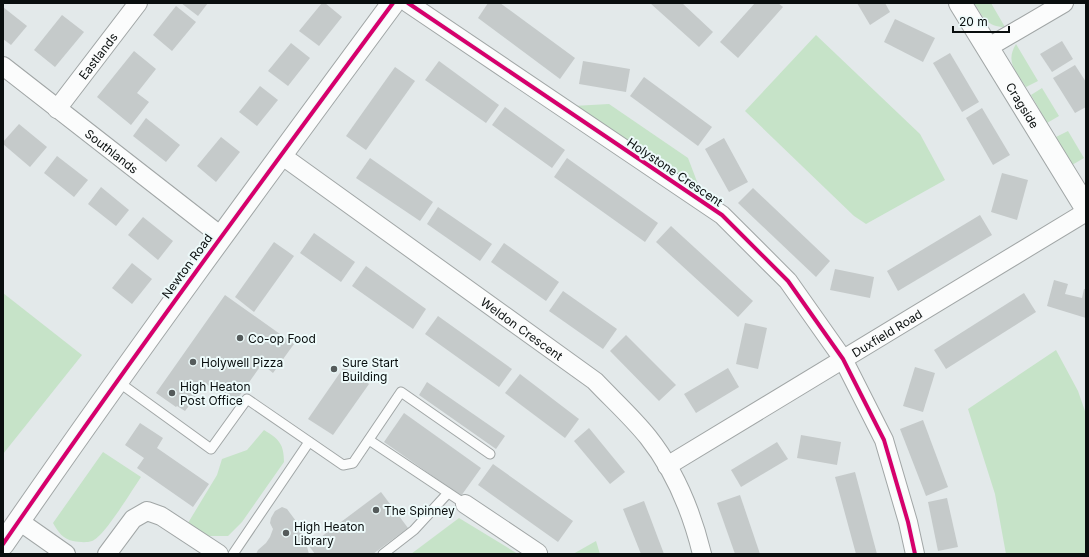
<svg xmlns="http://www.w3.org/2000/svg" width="1089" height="557" viewBox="0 0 1089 557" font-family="Inter,sans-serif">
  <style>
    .green { fill: #c6e3c8 }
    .building { fill: #c5caca }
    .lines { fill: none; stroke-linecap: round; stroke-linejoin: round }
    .lane-casing { stroke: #a1a6a6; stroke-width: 11 }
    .street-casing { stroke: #a1a6a6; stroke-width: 20 }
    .secondary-casing { stroke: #a1a6a6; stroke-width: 24 }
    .lane { stroke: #fbfcfc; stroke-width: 9 }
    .street { stroke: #fbfcfc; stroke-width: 18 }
    .secondary { stroke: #fbfcfc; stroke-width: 22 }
    .cycleway-casing { stroke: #edfafa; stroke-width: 6 }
    .cycleway { stroke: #d6006c; stroke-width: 4 }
    .poi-dot { fill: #555b5b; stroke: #edfafa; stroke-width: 1.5 }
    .labels { text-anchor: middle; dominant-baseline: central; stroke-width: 4; stroke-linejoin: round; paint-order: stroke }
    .street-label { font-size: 12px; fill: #090e0e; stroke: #edfafa }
    .poi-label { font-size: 12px; fill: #090e0e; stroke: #edfafa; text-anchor: start }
  </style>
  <rect width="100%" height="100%" fill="#e3e9ea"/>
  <g class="green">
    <path d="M974,3H991L1005,27C987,27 983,17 974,3Z"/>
    <polygon points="816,35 920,134 945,180 866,224 854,216 745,111"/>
    <path d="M1016,44L1038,81L1026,87C1016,71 1005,62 1016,44Z"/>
    <polygon points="1042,88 1059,116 1047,123 1031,95"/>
    <polygon points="609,104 688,158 701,192 573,106"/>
    <polygon points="1068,131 1084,158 1072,165 1056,137"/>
    <polygon points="3,293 82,355 3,454"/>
    <polygon points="1056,350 1078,391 1086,414 1086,554 1006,554 995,494 968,409"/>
    <path d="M264,430C279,439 284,444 284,462L242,522L228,536H208L188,523L217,475L222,459L247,450Z"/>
    <path d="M103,452L141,477C132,490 104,537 92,541C86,543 79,542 73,541C63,539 58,532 53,523Z"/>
    <polygon points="459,518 518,554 411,554"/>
    <polygon points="596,541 600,554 573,554"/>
  </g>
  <g class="building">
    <polygon points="181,3 208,3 198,16"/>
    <polygon points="322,3 325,3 342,17 319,46 299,31"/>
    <polygon points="488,3 500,3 575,58 560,79 478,18"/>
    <polygon points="650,3 682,3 713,32 699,47"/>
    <polygon points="755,3 778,3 783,7 738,58 720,42"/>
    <polygon points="857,3 885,3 890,12 870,25"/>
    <polygon points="176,6 196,22 172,51 153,35"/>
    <polygon points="3,7 27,26 11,45 3,39"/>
    <polygon points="62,15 84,32 55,67 34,50"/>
    <polygon points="895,19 935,38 923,62 884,42"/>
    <polygon points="1062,41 1073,59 1052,72 1040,54"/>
    <polygon points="291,43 310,58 288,86 268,71"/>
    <polygon points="134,51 156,69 137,93 149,102 131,125 97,97"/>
    <polygon points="950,53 979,102 962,112 933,63"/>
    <polygon points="439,61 499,105 486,123 425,80"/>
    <polygon points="583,61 630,69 626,92 579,84"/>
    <polygon points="1075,65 1086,82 1086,107 1075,113 1053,78"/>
    <polygon points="395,67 415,81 366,150 346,136"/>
    <polygon points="644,77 712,127 698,146 630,96"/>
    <polygon points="260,86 278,100 257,126 239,112"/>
    <polygon points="505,107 565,150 552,168 492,125"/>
    <polygon points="982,108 1010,155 993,165 966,118"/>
    <polygon points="146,118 180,145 166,162 133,136"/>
    <polygon points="19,124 47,147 30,167 3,144 3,142"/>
    <polygon points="221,137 240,152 216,182 197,166"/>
    <polygon points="724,138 748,182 729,192 705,149"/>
    <polygon points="57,156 88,180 74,197 44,173"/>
    <polygon points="370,158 433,202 420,221 356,178"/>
    <polygon points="567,158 658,223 645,242 554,177"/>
    <polygon points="1002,173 1028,180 1017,220 991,212"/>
    <polygon points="101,187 129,210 116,226 88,204"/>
    <polygon points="753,188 830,261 816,277 738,203"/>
    <polygon points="438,207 492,244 480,261 427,224"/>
    <polygon points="980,215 992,235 898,291 887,271"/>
    <polygon points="143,217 173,241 158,260 128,235"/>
    <polygon points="671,226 753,301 738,317 656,242"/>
    <polygon points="314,233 355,262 341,282 300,253"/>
    <polygon points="274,242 294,256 254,312 235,297"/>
    <polygon points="504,243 559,282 546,301 491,262"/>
    <polygon points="132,263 152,279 132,304 112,288"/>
    <polygon points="366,266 426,309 413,329 352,286"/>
    <polygon points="835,269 874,277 870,298 830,290"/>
    <polygon points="1054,280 1068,284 1065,294 1082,298 1084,289 1086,289 1086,318 1047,306"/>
    <polygon points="563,291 617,329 603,349 549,311"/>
    <polygon points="1024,293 1036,312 946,369 934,350"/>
    <polygon points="225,295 294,344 273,373 262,364 235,402 206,384 185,411 177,406 176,407 156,393"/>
    <polygon points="438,316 512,369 499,387 425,334"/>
    <polygon points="745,323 767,328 758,369 736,364"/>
    <polygon points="626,335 676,385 659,401 610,351"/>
    <polygon points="344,367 369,384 333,435 308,419"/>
    <polygon points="915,367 935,373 923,412 903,406"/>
    <polygon points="728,368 739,387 696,413 684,394"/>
    <polygon points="520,374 579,419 565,438 505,393"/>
    <polygon points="427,382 505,436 496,449 419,395"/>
    <polygon points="404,413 481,468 461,496 384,442"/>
    <polygon points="923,420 948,487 926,496 900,429"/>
    <polygon points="140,423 163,438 157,448 209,484 193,507 137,468 144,458 125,445"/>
    <polygon points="589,428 625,472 610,484 574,441"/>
    <polygon points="801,435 841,442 837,465 797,458"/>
    <polygon points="777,442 788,459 741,487 731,470"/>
    <polygon points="493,464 573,521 558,542 478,485"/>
    <polygon points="855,472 877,554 856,554 835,477"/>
    <polygon points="381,492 408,528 373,554 315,554 309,546"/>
    <polygon points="740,495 760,554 735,554 717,503"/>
    <polygon points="947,498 958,547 938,551 928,502"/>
    <polygon points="644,501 664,554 641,554 623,509"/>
    <polygon points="282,507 287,509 296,521 305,540 309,554 256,554 258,550 266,543 270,537 273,529 270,523 271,518 275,511"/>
  </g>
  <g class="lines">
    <defs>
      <g id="lane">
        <polyline points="117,381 211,449 247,399 343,465 353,463 401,392 490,454"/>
        <polyline points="369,440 465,504"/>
        <polyline points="233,554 309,442"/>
        <polyline points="383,554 414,530 448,493"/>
      </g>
      <g id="street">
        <polyline points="408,3 722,215 788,281 843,359 884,440 908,522 915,554"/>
        <polyline points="987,48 1064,3"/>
        <path id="s1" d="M3,66L221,236"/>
        <path id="s2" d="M57,109L138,3"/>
        <path id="s3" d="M281,155L595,381C613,400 632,417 648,437C675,471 692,513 702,554"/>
        <path id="s4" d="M667,466L1086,212"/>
        <polyline points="465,504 538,553"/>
        <polyline points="19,521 66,554"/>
        <polyline points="107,554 133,519 147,511 161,516 219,554"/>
      </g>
      <g id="secondary">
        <path id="s5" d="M960,3L1086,208"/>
        <path d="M3,544C129,361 261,182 393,3"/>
      </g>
    </defs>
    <use href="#lane" class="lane-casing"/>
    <use href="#street" class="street-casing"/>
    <use href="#secondary" class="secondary-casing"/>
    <use href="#lane" class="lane"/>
    <use href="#street" class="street"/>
    <use href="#secondary" class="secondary"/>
    <defs>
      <g id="cycleway">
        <polyline points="408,3 722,215 788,281 843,359 884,440 908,522 915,554"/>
        <path d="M3,544C129,361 261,182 393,3"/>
      </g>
    </defs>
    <use href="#cycleway" class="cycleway-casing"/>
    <use href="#cycleway" class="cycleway"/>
  </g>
  <g class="poi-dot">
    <circle cx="240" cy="338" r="4"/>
    <circle cx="193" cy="362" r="4"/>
    <circle cx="334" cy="369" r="4"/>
    <circle cx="172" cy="393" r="4"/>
    <circle cx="376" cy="510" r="4"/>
    <circle cx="286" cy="533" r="4"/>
  </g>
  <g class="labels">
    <g class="street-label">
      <text stroke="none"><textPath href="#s2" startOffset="67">Eastlands</textPath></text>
      <text stroke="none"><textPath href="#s5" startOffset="120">Cragside</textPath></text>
      <text stroke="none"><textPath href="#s1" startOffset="138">Southlands</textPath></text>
      <text transform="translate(675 172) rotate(34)">Holystone Crescent</text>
      <text transform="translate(187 266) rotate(-54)">Newton Road</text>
      <text stroke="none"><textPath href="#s3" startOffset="297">Weldon Crescent</textPath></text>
      <text stroke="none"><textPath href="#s4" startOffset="257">Duxfield Road</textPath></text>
    </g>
    <g class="poi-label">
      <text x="248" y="338">Co-op Food</text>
      <text x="201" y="362">Holywell Pizza</text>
      <text x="342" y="362">Sure Start<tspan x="342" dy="14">Building</tspan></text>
      <text x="180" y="386">High Heaton<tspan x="180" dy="14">Post Office</tspan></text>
      <text x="384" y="510">The Spinney</text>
      <text x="294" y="526">High Heaton<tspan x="294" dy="14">Library</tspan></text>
    </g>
  </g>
  <rect width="1089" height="557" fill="none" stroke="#090e0e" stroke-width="8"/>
  <path d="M953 26v6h56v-6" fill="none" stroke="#090e0e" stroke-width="2"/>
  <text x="959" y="26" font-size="12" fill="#090e0e" stroke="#edfafa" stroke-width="3" paint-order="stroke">20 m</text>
</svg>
